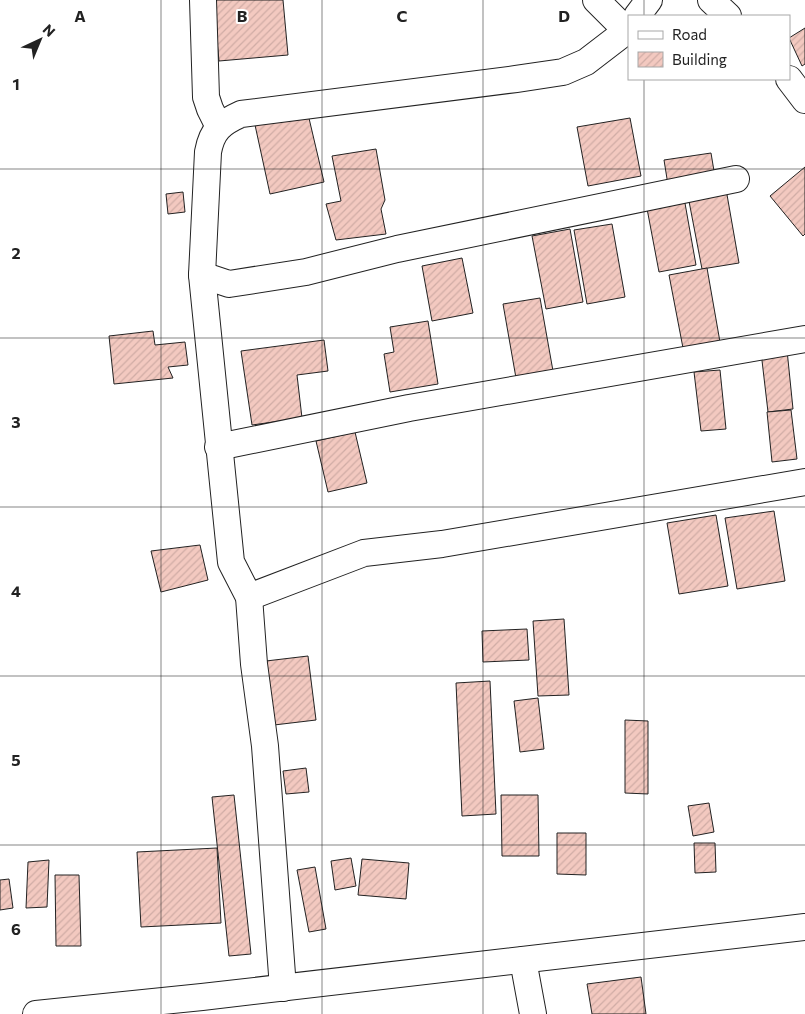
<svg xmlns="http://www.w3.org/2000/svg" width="805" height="1014" viewBox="0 0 805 1014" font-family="Commissioner,sans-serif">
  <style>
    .building { fill: url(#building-hatch); stroke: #222 }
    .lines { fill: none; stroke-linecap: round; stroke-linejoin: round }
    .street-casing { stroke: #222; stroke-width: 28 }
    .street { stroke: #fff; stroke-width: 26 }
    .grid { fill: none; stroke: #222; stroke-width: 1; stroke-opacity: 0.55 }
    .grid-label { font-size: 16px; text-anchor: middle; font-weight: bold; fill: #222; stroke: #fff; stroke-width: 4; stroke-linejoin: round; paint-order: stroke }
  </style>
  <defs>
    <pattern id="building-hatch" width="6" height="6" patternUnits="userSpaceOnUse" patternTransform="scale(1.25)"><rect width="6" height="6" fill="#f3c9c0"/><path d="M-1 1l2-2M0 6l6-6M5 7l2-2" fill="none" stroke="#d0aca5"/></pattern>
  </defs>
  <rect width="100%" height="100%" fill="#fff"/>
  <g class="building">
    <polygon points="213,0 283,0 288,55 219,61"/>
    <polygon points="805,28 805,64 802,66 789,38"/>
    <polygon points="308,114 324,182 270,194 255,125"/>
    <polygon points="630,118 641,176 588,186 577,127"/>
    <polygon points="376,149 385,200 381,209 386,234 336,240 326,204 341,201 332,156"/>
    <polygon points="711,153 715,177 668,185 664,160"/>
    <polygon points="805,167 805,234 803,236 770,196"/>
    <polygon points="726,189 739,263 702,269 688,196"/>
    <polygon points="183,192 185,212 168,214 166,194"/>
    <polygon points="683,192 696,265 659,272 645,198"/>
    <polygon points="612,224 625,297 587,304 574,230"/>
    <polygon points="570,229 583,302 546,309 532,236"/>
    <polygon points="462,258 473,313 432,321 422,266"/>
    <polygon points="707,268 720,342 683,348 669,275"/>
    <polygon points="540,298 553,371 516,378 503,304"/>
    <polygon points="428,321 438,384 390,392 384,354 394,352 390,327"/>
    <polygon points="153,331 155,345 185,342 188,365 168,367 173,378 114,384 109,336"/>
    <polygon points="324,340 328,371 297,375 302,418 252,425 241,351"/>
    <polygon points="787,350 793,409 768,412 761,352"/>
    <polygon points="720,370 726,429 701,431 694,372"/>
    <polygon points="791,410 797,459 772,462 767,412"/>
    <polygon points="355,432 367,483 328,492 316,441"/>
    <polygon points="774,511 785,581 737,589 725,518"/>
    <polygon points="716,515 728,586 679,594 667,523"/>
    <polygon points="200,545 208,580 161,592 151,551"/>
    <polygon points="564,619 569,695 538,696 533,621"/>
    <polygon points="527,629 529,660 483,662 482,631"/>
    <polygon points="308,656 316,720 274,725 266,661"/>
    <polygon points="490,681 496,814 462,816 456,683"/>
    <polygon points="538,698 544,749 520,752 514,701"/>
    <polygon points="625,720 648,721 648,794 625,793"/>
    <polygon points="306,768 309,792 286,794 283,771"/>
    <polygon points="234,795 251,954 229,956 212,797"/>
    <polygon points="501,795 538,795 539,856 502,856"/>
    <polygon points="709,803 714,832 693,836 688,806"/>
    <polygon points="557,833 586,833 586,875 557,874"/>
    <polygon points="694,843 715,843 716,872 695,873"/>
    <polygon points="217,848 221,923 141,927 137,852"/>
    <polygon points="351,858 356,886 335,890 331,861"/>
    <polygon points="362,859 409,863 406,899 358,895"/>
    <polygon points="49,860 47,907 26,908 28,862"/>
    <polygon points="315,867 326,929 309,932 297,870"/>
    <polygon points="55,875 79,875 81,946 56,946"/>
    <polygon points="9,879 13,908 0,910 0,880"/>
    <polygon points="641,977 646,1014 592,1014 587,984"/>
  </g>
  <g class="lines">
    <defs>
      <g id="street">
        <polyline points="203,0 206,97 210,109 219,127"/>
        <polyline points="596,0 627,31"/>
        <polyline points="711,0 728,16"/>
        <polyline points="637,16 649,0"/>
        <polyline points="789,79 805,100"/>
        <polyline points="202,275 229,284 306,272 397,249 736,179"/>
        <polyline points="218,447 409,408 805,339"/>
        <polyline points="249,597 364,553 442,544 805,482"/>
        <polyline points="523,960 533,1014"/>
        <path d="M283,988L265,746L254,664L249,597L231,562L202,275L208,152C212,130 221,123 241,114L516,79L563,72L586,62L629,29"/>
        <polyline points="36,1014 202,997 805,927"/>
      </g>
    </defs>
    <use href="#street" class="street-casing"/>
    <use href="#street" class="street"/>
  </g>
  <path class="grid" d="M161,0V1014M322,0V1014M483,0V1014M644,0V16M644,79V1014M0,169H805M0,338H805M0,507H805M0,676H805M0,845H805"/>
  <g class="grid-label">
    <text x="80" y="22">A</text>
    <text x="242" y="22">B</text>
    <text x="402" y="22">C</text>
    <text x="564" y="22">D</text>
    <text x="16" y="90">1</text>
    <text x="16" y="259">2</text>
    <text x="16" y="428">3</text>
    <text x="16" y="597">4</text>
    <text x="16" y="766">5</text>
    <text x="16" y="935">6</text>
  </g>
  <rect x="628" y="15" width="162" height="65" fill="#ffffff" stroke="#a7a7a7"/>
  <rect x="638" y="31" width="25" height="8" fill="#ffffff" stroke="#a7a7a7"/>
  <text x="672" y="40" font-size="15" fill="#222222">Road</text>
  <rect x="638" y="52" width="25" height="15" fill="url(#building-hatch)" stroke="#a7a7a7"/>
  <text x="672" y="65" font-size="15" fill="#222222">Building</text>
  <g transform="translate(40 40) rotate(44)" stroke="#ffffff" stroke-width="4" paint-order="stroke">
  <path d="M0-4L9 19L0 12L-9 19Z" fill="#222222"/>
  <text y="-8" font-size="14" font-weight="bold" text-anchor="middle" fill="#222222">N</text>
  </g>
</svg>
